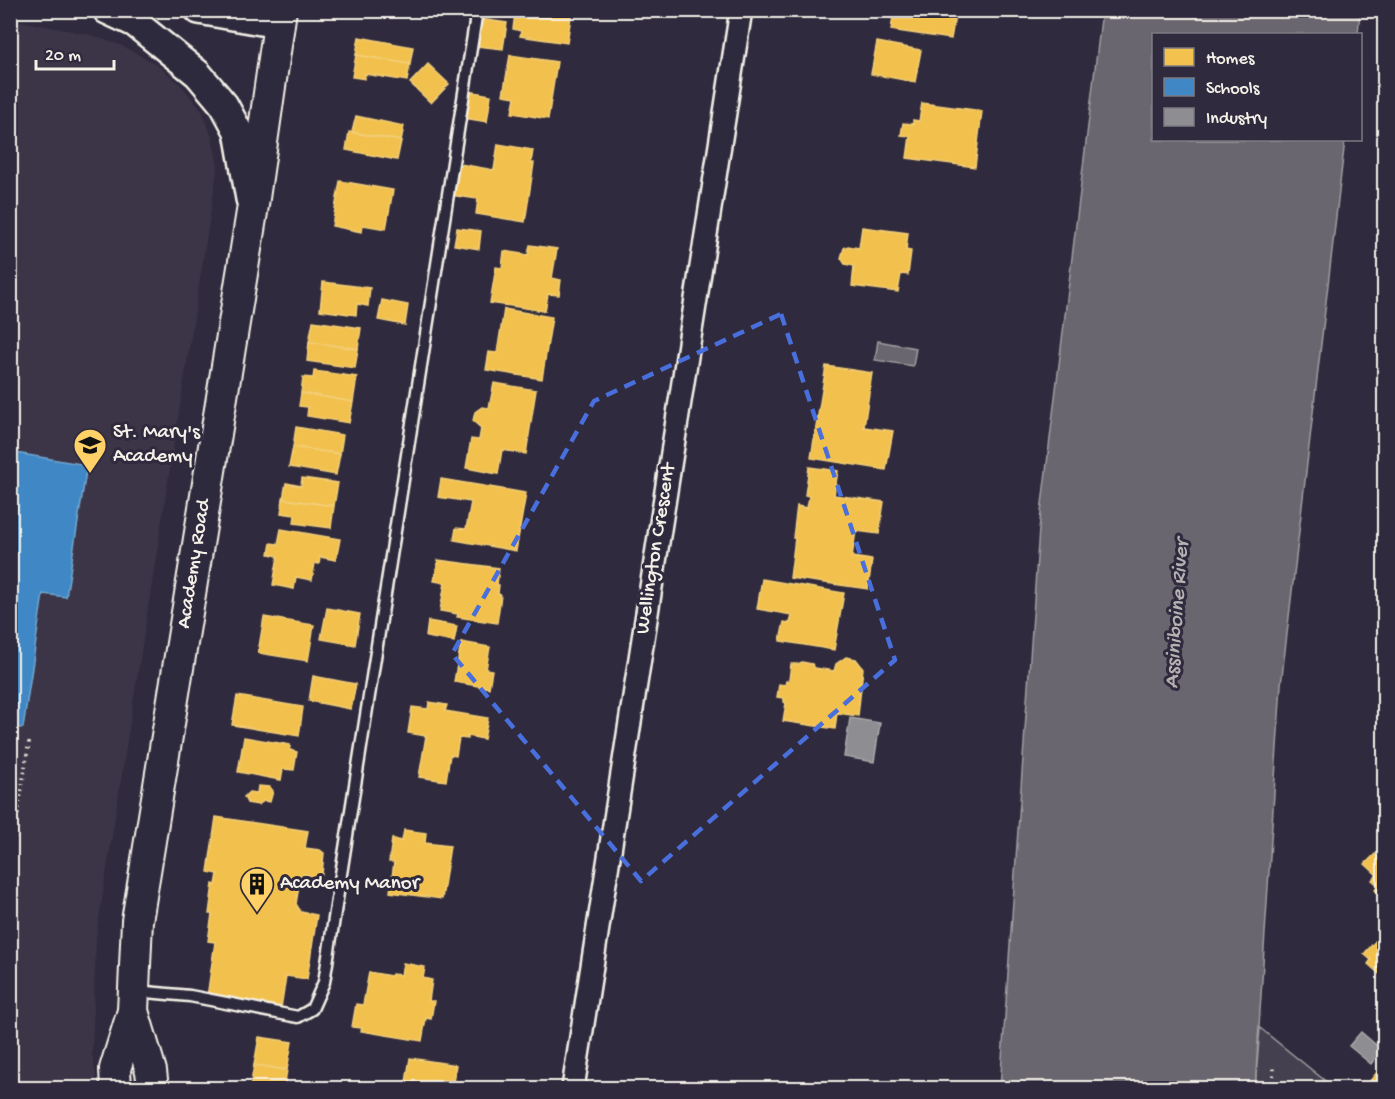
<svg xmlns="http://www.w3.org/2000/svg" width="1395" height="1099" viewBox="0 0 1395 1099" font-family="'Gochi Hand',sans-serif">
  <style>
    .built { fill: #3b3647 }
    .green { fill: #454050; stroke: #9c989c; stroke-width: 1.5 }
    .water { fill: #6a6670; stroke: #a19ea0; stroke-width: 1.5 }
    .homes { fill: #f2c14e; stroke: #f3cf7c; stroke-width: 1.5 }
    .schools { fill: #3f88c5; stroke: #75a8d0; stroke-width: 1.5 }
    .industry { fill: #8d8d92; stroke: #acabac; stroke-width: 1.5 }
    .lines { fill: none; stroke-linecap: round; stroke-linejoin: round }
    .service-casing { stroke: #f4f1e8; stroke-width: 15 }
    .minor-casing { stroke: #f4f1e8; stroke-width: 26 }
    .tertiary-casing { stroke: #f4f1e8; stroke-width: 32 }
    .secondary-casing { stroke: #f4f1e8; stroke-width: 34 }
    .path { stroke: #f4f1e8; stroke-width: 4; stroke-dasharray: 1.5 4.5; stroke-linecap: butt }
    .service { stroke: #2f2a3d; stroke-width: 10 }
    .minor { stroke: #2f2a3d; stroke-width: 21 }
    .tertiary { stroke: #2f2a3d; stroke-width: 27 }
    .secondary { stroke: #2f2a3d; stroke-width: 30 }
    .marked { fill: none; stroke: #486fdb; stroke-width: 4.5; stroke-dasharray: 12 8; stroke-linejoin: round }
    .labels { text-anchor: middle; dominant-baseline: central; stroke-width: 6; stroke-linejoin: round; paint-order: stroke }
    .poi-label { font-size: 21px; fill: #f4f1e8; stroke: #2f2a3d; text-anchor: start }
    .street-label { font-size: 21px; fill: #f4f1e8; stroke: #2f2a3d }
    .water-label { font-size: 22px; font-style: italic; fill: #b6b2b2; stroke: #2f2a3d }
  </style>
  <rect width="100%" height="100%" fill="#2f2a3d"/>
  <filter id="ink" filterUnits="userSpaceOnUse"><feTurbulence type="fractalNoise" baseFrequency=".0167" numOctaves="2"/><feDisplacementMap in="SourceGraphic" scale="12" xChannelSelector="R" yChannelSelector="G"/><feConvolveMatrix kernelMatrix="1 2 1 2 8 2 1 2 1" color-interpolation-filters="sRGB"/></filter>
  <g filter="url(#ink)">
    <polygon class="built" points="10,19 87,34 120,45 156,64 182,86 202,111 212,137 218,165 96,938 92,1053 98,1088 11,1088"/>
    <polygon class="green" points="1260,1028 1334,1088 1255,1088"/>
    <g class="water">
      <polygon points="1102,11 1360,11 1358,34 1154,34 1154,140 1345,140 1281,685 1255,1088 1000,1088 1039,529"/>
      <polygon points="878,341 916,348 913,366 875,360"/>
    </g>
    <g class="homes">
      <polygon points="525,10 572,10 567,43 520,36 521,31 513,29 515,14 524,15"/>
      <polygon points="894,10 956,10 951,39 891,30"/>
      <polygon points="480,19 507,23 503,49 477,46"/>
      <polygon points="359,37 413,47 410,64 356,55"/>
      <polygon points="877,42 921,50 915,82 871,74"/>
      <polygon points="356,55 410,64 407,81 365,74 365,79 352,77"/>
      <polygon points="510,55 557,62 548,119 512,113 515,97 503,95"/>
      <polygon points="428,64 449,84 431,103 410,83"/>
      <polygon points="468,91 491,95 487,122 463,118"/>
      <polygon points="922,103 982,111 975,167 907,158 910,136 901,135 903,123 913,124 913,120 919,121"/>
      <polygon points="356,116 404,126 401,141 352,132"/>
      <polygon points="349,132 401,141 397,160 346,150"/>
      <polygon points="498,144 533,150 531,163 534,163 525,222 476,214 478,199 450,195 455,163 494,170"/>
      <polygon points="340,181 393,190 386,229 363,225 362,232 332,226"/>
      <polygon points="862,227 908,233 906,250 911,251 908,275 901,274 898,292 852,286 854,266 845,264 841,258 844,248 848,246 859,248"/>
      <polygon points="457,228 481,231 479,249 454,245"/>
      <polygon points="530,245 557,249 552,278 561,280 559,295 548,294 545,311 490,303 496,267 502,268 504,251 528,255"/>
      <polygon points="323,282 370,288 368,306 357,304 356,315 320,310"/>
      <polygon points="382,300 408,305 405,325 378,320"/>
      <polygon points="504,309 552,317 542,379 486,370 489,352 497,353"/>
      <polygon points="313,321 361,328 358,349 309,342"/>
      <polygon points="309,342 358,349 355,368 307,361"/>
      <polygon points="826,366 872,373 864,427 893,431 886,470 811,458"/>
      <polygon points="314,371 357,377 353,402 301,393 303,377 313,378"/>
      <polygon points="494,383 536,390 526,454 502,450 498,474 466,468 471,439 479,440 481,428 473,421 475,412 482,407 489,408"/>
      <polygon points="301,393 353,402 349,423 307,416 308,407 299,406"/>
      <polygon points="296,427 343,435 340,454 293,447"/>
      <polygon points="293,447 340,454 336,475 289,467"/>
      <polygon points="809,467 838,471 834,495 884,502 879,534 856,531 852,557 872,560 868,589 790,578 795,538 793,538 797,506 807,508 809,496 805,495"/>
      <polygon points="302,478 338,483 334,506 283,499 286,483 301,486"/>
      <polygon points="441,479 526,493 516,551 454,540 456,528 466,529 471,502 438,497"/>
      <polygon points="283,499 334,506 331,528 294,523 295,515 281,513"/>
      <polygon points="281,529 340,539 336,560 320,557 319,564 315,563 312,580 296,577 294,589 273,585 278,556 269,554 271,543 278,544"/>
      <polygon points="438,560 499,568 497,585 499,585 498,594 501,595 497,623 457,617 458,614 440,611 445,583 434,581"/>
      <polygon points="762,579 844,593 834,650 780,641 784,622 790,623 792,615 757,609"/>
      <polygon points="327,608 360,614 355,645 321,639"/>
      <polygon points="264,617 314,625 308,661 258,653"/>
      <polygon points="428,621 457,626 454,642 426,637"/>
      <polygon points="461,642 490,647 486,669 492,670 489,688 454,682"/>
      <polygon points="846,657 856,659 863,668 858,716 837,713 835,729 783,721 786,703 784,702 784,698 777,697 779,684 785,685 786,681 789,680 791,664 798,664 802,662 812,664 815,668 834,671 836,664"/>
      <polygon points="313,676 356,684 351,709 309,701"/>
      <polygon points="237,696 303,707 299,736 232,725"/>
      <polygon points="429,702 447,705 445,711 488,718 484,739 468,736 468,739 459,738 456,756 450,755 446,781 419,777 426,736 408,733 412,707 428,709"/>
      <polygon points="244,737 290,745 290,750 297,752 294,770 283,769 281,780 238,772"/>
      <polygon points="258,786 270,787 273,791 270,802 264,801 258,805 247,803 244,797 249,792 257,793"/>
      <polygon points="216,817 308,831 305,848 320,850 324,853 322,874 318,877 301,874 296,904 301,912 317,915 307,979 286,976 281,1008 207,997 215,942 208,941 212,914 209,914 213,884 216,885 218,874 208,872"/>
      <polygon points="404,830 426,833 425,843 450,846 442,899 390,892 394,862 389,862 392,839 402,841"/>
      <polygon points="1375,854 1384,863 1384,898 1375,890 1379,886 1372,880 1377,875 1365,864"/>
      <polygon points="1379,937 1384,941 1384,978 1368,964 1371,960 1364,954"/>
      <polygon points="403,963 425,967 423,978 432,980 429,1001 434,1001 431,1019 426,1018 422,1041 361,1031 362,1028 352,1027 356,1004 363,1005 369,972 391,976 392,974 401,975"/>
      <polygon points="259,1037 292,1042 287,1070 254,1065"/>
      <polygon points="410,1058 456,1065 452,1088 405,1088"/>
      <polygon points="1384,1064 1384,1088 1364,1088"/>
      <polygon points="254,1065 287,1070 284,1088 250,1088"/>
    </g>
    <polygon class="schools" points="10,452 87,465 66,597 43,594 23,728 10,727"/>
    <g class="industry">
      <polygon points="850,718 880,723 874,762 844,757"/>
      <polygon points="1361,1032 1382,1050 1371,1064 1349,1046"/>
    </g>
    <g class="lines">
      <defs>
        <polyline id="service" points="135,991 190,996 298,1017 312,1009 324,982 477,10"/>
        <polyline id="minor" points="573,1088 741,10"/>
        <g id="tertiary">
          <polyline points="107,10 135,23 198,74 224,105 238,131 250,199"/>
          <polyline points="199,10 278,24"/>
        </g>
        <g id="secondary">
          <polyline points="133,1011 151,1071 153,1088"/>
          <polyline points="116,1088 115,1069 133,1011 137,921 252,212 281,10"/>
        </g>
      </defs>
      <use href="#service" class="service-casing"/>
      <use href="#minor" class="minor-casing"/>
      <use href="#tertiary" class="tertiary-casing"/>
      <use href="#secondary" class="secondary-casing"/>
      <g class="path">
        <polyline points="10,862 29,742"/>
        <polyline points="1272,1088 1274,1066"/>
      </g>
      <use href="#service" class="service"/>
      <use href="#minor" class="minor"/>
      <use href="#tertiary" class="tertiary"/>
      <use href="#secondary" class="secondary"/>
    </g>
  </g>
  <path class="marked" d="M781,314L895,660L641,881L452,654L594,401Z"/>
  <defs>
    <symbol id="school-pin" viewBox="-11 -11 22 30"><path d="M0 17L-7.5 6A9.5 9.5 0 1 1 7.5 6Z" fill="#ffd166" stroke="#2f2a3d"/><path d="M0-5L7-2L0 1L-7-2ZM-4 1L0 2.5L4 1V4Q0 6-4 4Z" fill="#111"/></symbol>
    <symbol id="building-pin" viewBox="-11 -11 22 30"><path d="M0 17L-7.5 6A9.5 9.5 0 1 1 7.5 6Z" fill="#ffd166" stroke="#2f2a3d"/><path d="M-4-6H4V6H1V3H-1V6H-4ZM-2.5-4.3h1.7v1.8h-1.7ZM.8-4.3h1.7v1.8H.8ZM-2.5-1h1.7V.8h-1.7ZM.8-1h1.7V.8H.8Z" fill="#111"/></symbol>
  </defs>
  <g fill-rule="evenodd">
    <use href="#school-pin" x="71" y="426" width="38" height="52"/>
    <use href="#building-pin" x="238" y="865" width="38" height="52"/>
  </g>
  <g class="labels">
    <g class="poi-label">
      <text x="113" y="433">St. Mary's<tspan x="113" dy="24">Academy</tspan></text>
      <text x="280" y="884">Academy Manor</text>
    </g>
    <g class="street-label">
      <text transform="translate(657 549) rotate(-81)">Wellington Crescent</text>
      <text transform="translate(195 564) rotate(-81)">Academy Road</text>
    </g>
    <g class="water-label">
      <text transform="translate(1178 614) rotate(-86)">Assiniboine River</text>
    </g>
  </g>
  <rect width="1395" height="1099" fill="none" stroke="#2f2a3d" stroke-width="36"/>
  <rect x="18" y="18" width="1359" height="1063" fill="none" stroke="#f4f1e8" stroke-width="2" filter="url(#ink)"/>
  <rect x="1152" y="33" width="210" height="108" fill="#2f2a3d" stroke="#7e7a81" stroke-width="1.5"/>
  <rect x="1164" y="48" width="30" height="18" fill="#f2c14e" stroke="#7e7a81" stroke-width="1.5"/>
  <text x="1206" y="63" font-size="18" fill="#f4f1e8">Homes</text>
  <rect x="1164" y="78" width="30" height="18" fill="#3f88c5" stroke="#7e7a81" stroke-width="1.5"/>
  <text x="1206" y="93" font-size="18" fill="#f4f1e8">Schools</text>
  <rect x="1164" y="108" width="30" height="18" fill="#8d8d92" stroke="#7e7a81" stroke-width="1.5"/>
  <text x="1206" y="123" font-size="18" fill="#f4f1e8">Industry</text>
  <path d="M36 60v9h78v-9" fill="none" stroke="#f4f1e8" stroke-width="3"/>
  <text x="45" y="60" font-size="18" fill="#f4f1e8" stroke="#2f2a3d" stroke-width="4.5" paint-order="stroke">20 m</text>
</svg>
